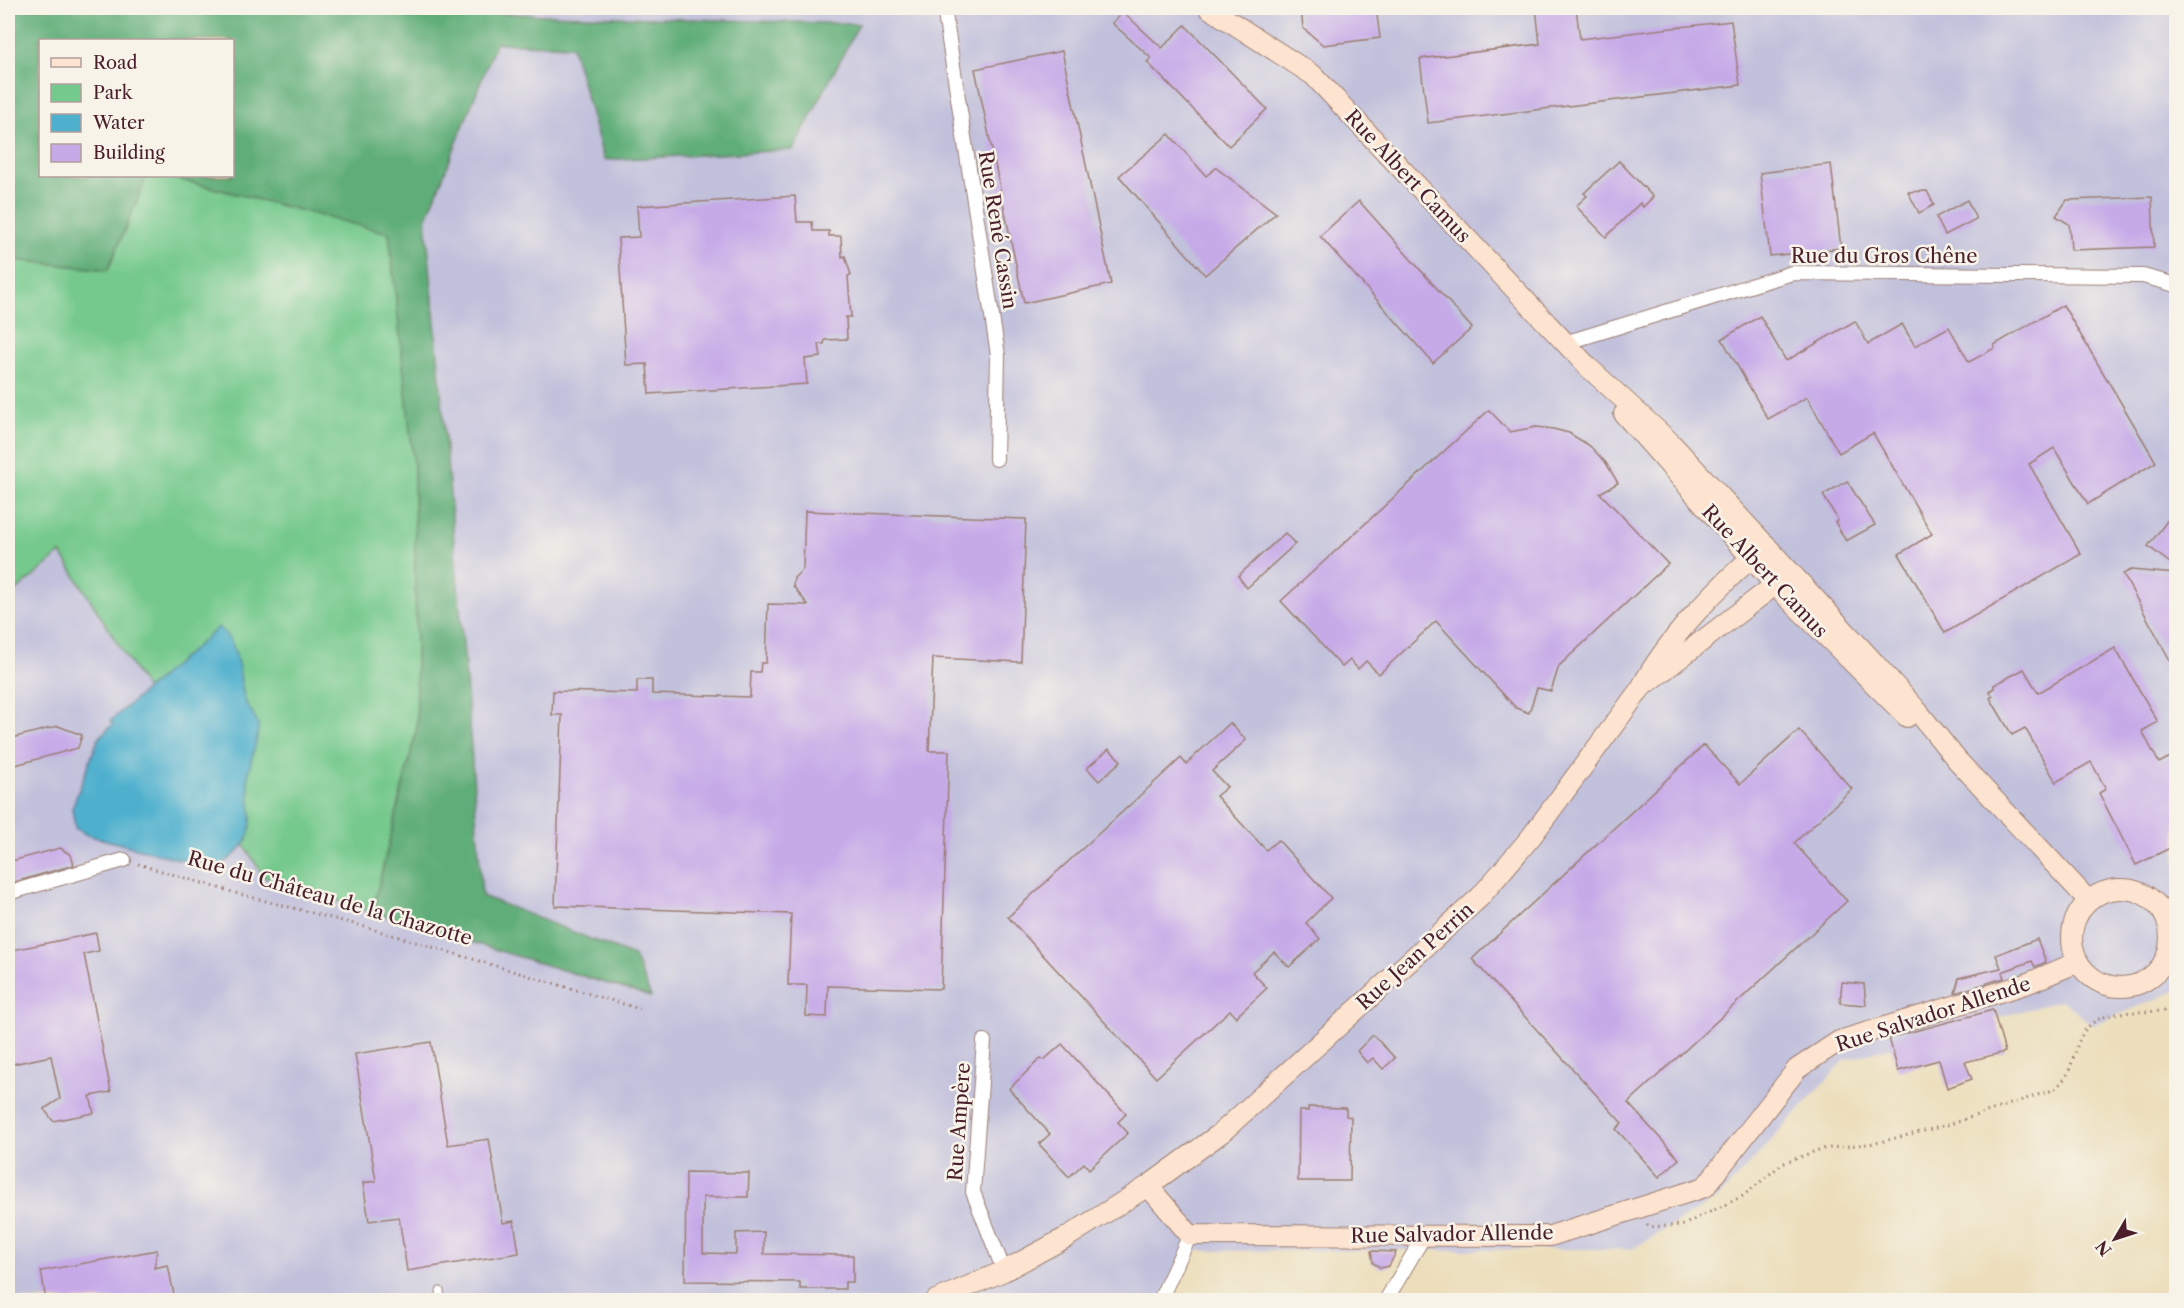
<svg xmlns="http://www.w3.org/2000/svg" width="2184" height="1308" viewBox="0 0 2184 1308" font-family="'Libre Caslon Text',serif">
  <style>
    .industrial { fill: #c2c1dc; fill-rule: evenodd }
    .green { fill: #74c98d; stroke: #5f745c; stroke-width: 1.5 }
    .forest { fill: #5fad78; stroke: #546652; stroke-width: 1.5 }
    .water { fill: #4fb0ce; stroke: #4c687c; stroke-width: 1.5 }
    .building { fill: #c6aae8 }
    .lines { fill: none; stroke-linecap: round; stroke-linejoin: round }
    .lane-casing { stroke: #9b7e73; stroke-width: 9 }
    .street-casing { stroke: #9b7e73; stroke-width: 16 }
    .secondary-casing { stroke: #9b7e73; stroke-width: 22 }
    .path { stroke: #9b7e73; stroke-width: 3; stroke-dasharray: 1.5 4.5; stroke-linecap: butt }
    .lane { stroke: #fff; stroke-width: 7 }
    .street { stroke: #fff; stroke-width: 14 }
    .secondary { stroke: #fde4d1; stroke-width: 20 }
    .labels { text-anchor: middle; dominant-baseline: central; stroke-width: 5; stroke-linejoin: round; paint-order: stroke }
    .street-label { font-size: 20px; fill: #4a1f2b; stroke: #f7f3e8 }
  </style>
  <rect width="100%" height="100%" fill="#f7f3e8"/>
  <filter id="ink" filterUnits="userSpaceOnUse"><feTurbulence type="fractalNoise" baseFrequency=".0167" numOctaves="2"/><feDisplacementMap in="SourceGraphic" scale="12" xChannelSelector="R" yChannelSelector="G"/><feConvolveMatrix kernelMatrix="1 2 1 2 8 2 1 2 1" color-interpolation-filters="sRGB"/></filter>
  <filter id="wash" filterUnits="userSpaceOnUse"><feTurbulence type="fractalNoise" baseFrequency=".008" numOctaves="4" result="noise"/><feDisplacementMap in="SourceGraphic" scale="24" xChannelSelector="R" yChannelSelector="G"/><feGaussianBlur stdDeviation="1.35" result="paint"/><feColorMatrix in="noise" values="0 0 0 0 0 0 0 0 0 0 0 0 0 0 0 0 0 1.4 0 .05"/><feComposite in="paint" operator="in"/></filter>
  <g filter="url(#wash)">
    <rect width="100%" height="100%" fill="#ecdebb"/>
    <path class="industrial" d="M8,8H2176V991L2092,1025L2062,1000L1845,1060L1718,1198L1632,1249L1185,1251L1160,1300H8ZM40,40H232V176H40Z"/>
    <polygon class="green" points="147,176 166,176 389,233 414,467 417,728 372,912 264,877 61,553 8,598 8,259 108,270"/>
    <polygon class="forest" points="8,8 478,8 481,13 859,24 793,150 604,160 572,46 496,43 426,220 465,667 482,896 634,956 651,997 372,912 417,728 414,467 389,233 166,176 232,176 232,40 40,40 40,176 147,176 108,270 8,259"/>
    <path class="water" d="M219,627C242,647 237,676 246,703C250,711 258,718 258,727C258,744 249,761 248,777C248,796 255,819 248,837C242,851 228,860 216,869L87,835L75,828L72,808L99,737L113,724L110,721Z"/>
    <g id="blocks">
      <g class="building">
        <polygon points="1301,8 1376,8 1380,38 1323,45 1303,28"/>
        <polygon points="1536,8 1576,8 1580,39 1731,21 1740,85 1428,123 1420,59 1540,44"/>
        <polygon points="1123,12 1162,48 1185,25 1267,109 1229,146 1147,62 1151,58 1112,23"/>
        <polygon points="1062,51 1111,284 1024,303 975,69"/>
        <polygon points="1169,134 1206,176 1216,168 1276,213 1205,275 1119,176"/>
        <polygon points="1619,161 1653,197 1643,207 1640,203 1606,237 1576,206 1587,196 1584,193"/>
        <polygon points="1831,164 1841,248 1770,256 1760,173"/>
        <polygon points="1927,191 1934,205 1919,213 1908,192"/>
        <polygon points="795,196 797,222 812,222 813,231 829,231 829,236 841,236 842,257 845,256 851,275 848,276 851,317 846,317 847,339 825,340 824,344 819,344 821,357 805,359 807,384 649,394 647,364 626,365 618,238 639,237 637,206"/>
        <polygon points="2152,197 2154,247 2071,250 2069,224 2056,216 2067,200"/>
        <polygon points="1967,200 1976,219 1945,235 1936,217"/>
        <polygon points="1359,201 1472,328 1433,363 1320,236"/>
        <polygon points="2063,305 2156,462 2088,504 2054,448 2029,464 2081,554 1945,633 1899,554 1932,534 1873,433 1839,453 1807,397 1768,419 1722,339 1760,316 1786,361 1855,321 1868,344 1902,324 1915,346 1949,327 1969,362 1995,348 1994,345"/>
        <polygon points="1489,410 1510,432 1536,427 1553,429 1569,433 1590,446 1606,463 1618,483 1600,493 1668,564 1559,666 1551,691 1537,688 1529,713 1516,708 1436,621 1379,674 1366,661 1358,669 1350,660 1342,667 1281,601"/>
        <polygon points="1847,481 1875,525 1846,541 1835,522 1838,520 1823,495"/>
        <polygon points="2176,509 2176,555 2170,563 2148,546"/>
        <polygon points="805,511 1026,519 1021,662 933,658 929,751 949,751 941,989 828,986 827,1017 806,1016 807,985 788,985 791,914 555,906 562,715 552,715 553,691 637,693 637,680 652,680 652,694 750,697 751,672 760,672 761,663 766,663 768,604 808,605 793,586 794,578 803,569"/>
        <polygon points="1285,533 1295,544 1247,588 1238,576"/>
        <polygon points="2131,570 2176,574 2176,671 2123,574"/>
        <polygon points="2115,648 2158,722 2142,731 2159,763 2176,754 2176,845 2136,865 2099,793 2106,789 2091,762 2056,782 2025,728 2012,735 1990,698 1993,696 1989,691 1994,688 1994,685 2024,669 2038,693"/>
        <polygon points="1230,723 1246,740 1212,771 1227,787 1216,796 1266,850 1278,840 1331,898 1306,923 1320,939 1289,967 1274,952 1252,972 1267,988 1236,1017 1230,1010 1156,1078 1008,917 1181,758 1186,764"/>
        <polygon points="58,726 82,735 78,748 8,767 8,739"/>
        <polygon points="1799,730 1852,789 1794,843 1847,901 1628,1103 1679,1159 1659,1177 1616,1129 1622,1123 1472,959 1704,745 1740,784"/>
        <polygon points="1109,749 1121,761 1099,781 1087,768"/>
        <polygon points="60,848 71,855 74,865 8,884 8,862"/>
        <polygon points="96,933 99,951 84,954 111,1092 90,1096 94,1113 53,1121 44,1109 60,1099 51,1056 8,1065 8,951"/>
        <polygon points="2037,939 2046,962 2035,967 2032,961 2002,972 2004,978 1955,993 1959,978 2001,968 1996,955"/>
        <polygon points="1842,982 1864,984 1866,1005 1840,1003"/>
        <polygon points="1993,1010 2005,1052 1965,1062 1972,1079 1947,1088 1939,1060 1898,1071 1889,1038"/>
        <polygon points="1373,1035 1395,1058 1383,1069 1373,1058 1367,1063 1357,1051"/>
        <polygon points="431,1042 448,1145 489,1139 503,1223 514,1221 519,1253 407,1271 399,1217 369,1221 363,1183 376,1181 355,1054"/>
        <polygon points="1062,1044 1126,1114 1118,1122 1128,1133 1089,1169 1084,1163 1069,1177 1039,1144 1050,1134 1009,1089 1041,1058 1044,1060"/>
        <polygon points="1308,1107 1346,1108 1346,1116 1351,1117 1350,1181 1298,1181 1299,1111 1308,1111"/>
        <polygon points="686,1172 749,1173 748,1197 703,1197 703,1253 736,1254 736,1233 764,1232 764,1254 853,1255 853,1282 845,1282 845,1289 800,1289 800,1282 685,1281"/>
        <polygon points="157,1250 154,1268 168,1265 175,1300 46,1300 41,1271"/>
        <polygon points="1371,1251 1396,1252 1389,1266 1381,1268 1373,1263"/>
      </g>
    </g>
  </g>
  <g filter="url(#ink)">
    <use href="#blocks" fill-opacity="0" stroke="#9b7e73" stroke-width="1.5"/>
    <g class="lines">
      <defs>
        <polyline id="lane" points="440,1291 441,1300"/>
        <g id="street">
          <polyline points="944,8 998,355 996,459"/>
          <polyline points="1565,343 1792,273 2143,276 2176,285"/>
          <polyline points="8,893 124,860"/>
          <polyline points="984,1041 973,1192 1004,1271"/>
          <polyline points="1160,1300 1190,1235"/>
          <polyline points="1386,1300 1424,1236"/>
        </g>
        <g id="secondary">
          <polyline points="1209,8 1313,75 1589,368 1670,442 1869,657 1915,708 1957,760 2088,900"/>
          <polyline points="1624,414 1776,586 1907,717"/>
          <polyline points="1650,681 1784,578"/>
          <circle cx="2121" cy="938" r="49"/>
          <polyline points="1148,1186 1190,1235 1550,1236 1705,1187 1797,1069 1839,1041 2026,984 2078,962"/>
          <path d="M936,1300L1004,1271L1067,1237L1148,1186L1221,1133L1480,897L1531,837L1641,688C1668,637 1722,582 1766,545"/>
        </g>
      </defs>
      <use href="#lane" class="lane-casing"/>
      <use href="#street" class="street-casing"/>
      <use href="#secondary" class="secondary-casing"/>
      <g class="path">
        <polyline points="138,864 239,894 362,926 640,1009"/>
        <path d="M1647,1225L1649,1227L1683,1225L1743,1196L1782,1164L1821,1149L1876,1143L1944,1126L2050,1091C2054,1089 2058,1086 2061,1083C2080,1062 2070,1027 2107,1016C2130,1009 2154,1014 2176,1009"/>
      </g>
      <use href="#lane" class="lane"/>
      <use href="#street" class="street"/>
      <use href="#secondary" class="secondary"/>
    </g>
  </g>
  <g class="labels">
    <g class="street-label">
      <text transform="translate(1408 176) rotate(47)">Rue Albert Camus</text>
      <text transform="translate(998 230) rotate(81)">Rue René Cassin</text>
      <text x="1884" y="256">Rue du Gros Chêne</text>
      <text transform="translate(1765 571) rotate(47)">Rue Albert Camus</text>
      <text transform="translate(330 898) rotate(16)">Rue du Château de la Chazotte</text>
      <text transform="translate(1415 956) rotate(-42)">Rue Jean Perrin</text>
      <text transform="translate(1933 1014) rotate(-18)">Rue Salvador Allende</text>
      <text transform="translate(959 1122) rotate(-86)">Rue Ampère</text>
      <text transform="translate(1452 1234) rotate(-1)">Rue Salvador Allende</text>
    </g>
  </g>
  <rect width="2184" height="1308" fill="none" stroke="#f7f3e8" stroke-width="30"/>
  <rect x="39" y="39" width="195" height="138" fill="#f7f3e8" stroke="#b29e9c" stroke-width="1.5"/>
  <rect x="51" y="58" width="30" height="9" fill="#fde4d1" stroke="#b29e9c" stroke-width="1.5"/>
  <text x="93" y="69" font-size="18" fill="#4a1f2b">Road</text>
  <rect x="51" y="84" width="30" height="18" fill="#74c98d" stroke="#b29e9c" stroke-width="1.5"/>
  <text x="93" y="99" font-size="18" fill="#4a1f2b">Park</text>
  <rect x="51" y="114" width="30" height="18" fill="#4fb0ce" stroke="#b29e9c" stroke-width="1.5"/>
  <text x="93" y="129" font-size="18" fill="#4a1f2b">Water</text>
  <rect x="51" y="144" width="30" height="18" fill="#c6aae8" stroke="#b29e9c" stroke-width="1.5"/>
  <text x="93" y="159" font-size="18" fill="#4a1f2b">Building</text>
  <g transform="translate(2115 1239) rotate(231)" stroke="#f7f3e8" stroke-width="4.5" paint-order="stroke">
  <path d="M0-4.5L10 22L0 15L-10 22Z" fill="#4a1f2b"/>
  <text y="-9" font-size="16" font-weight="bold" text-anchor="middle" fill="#4a1f2b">N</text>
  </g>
</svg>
